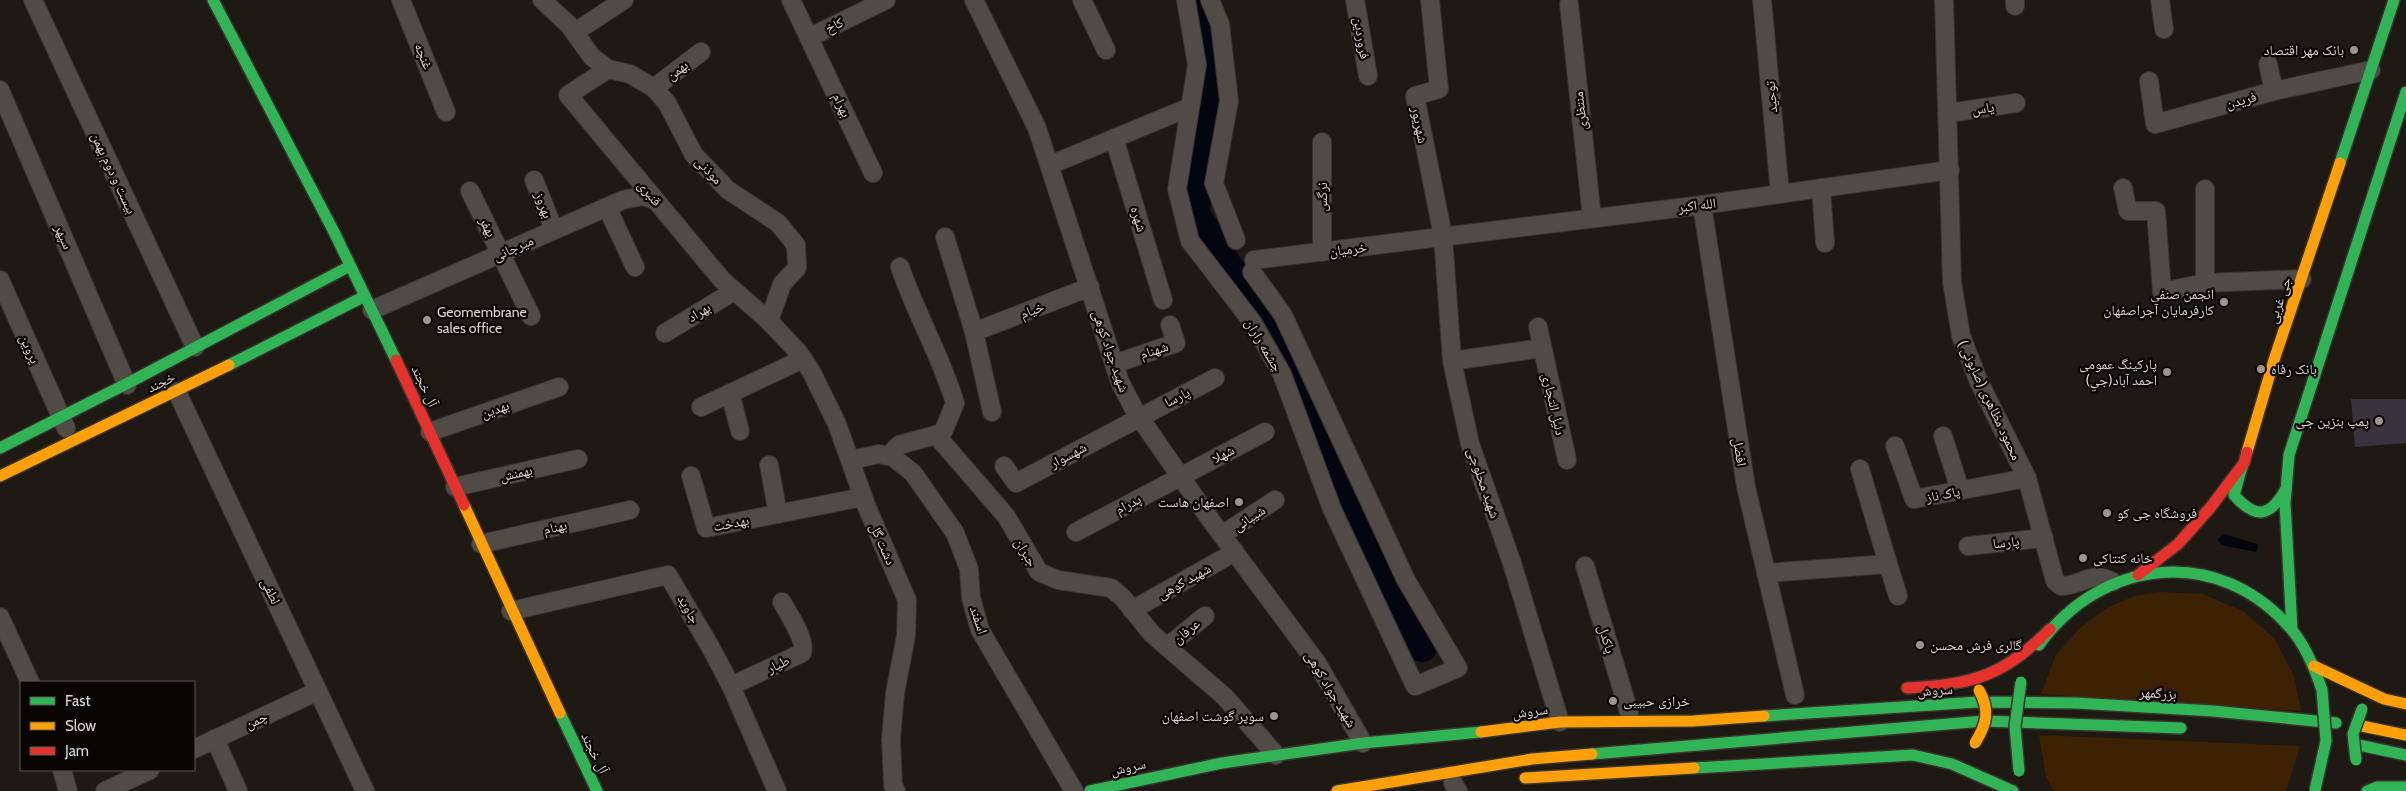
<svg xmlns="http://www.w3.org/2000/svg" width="2406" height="791" viewBox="0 0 2406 791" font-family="Cabin,'Noto Naskh Arabic',sans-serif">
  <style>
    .green { fill: #3d2103 }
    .water { fill: #030610 }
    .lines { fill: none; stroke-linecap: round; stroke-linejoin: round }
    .river { stroke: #030610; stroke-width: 32 }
    .building { fill: #38333d }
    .street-casing { stroke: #38332e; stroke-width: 20 }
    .fast-casing { stroke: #38332e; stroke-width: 14 }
    .slow-casing { stroke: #38332e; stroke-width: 14 }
    .jam-casing { stroke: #38332e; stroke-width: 14 }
    .street { stroke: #504b46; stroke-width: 18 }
    .fast { stroke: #30b455; stroke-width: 11 }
    .slow { stroke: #ff9f0a; stroke-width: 11 }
    .jam { stroke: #e5322d; stroke-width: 11 }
    .fast-bridge-casing { stroke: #38332e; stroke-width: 14; stroke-linecap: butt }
    .slow-bridge-casing { stroke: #38332e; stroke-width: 14; stroke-linecap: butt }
    .fast-bridge { stroke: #30b455; stroke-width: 11 }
    .slow-bridge { stroke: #ff9f0a; stroke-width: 11 }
    .poi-dot { fill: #9c948d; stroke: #090503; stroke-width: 2 }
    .labels { text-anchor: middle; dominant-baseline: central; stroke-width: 4.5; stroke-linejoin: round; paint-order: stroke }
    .street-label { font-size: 14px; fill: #dfd6cf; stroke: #090503 }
    .poi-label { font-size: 14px; fill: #dfd6cf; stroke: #090503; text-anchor: end }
  </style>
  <rect width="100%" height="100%" fill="#1f1913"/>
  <g class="green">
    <polygon points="2161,592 2202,594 2243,611 2275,639 2294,676 2301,711 2041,694 2056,655 2080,628 2105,609 2134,596"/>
    <polygon points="2039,735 2300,746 2286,791 2054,791 2046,777"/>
  </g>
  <polygon class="water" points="2224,534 2257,544 2258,549 2256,552 2221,545 2218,539"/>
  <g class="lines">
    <polyline class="river" points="1197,0 1211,33 1218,82 1214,114 1201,162 1193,213 1229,270 1260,310 1295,371 1362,530 1422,646"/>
  </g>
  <polygon class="building" points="2351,399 2406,399 2406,443 2355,447"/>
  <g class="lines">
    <defs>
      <g id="street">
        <polyline points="33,0 195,347"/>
        <polyline points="401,0 446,112"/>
        <polyline points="542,0 569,25 592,57 608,69 630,74 654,88 667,103 694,155 728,190 778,223 796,245 797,268 782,284 769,321"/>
        <polyline points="791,0 873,173"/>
        <polyline points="974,0 1037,128 1120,382 1135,411 1210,519 1317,663 1363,743"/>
        <polyline points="1082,0 1106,50"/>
        <polyline points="1186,0 1197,65 1177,189 1190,241 1253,323 1282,374 1332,509 1415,686 1458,668 1406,580 1283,315 1252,272"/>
        <polyline points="1210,0 1220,24 1229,101 1214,183 1236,240"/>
        <polyline points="1355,0 1368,76"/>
        <polyline points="1430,0 1439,89 1415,96 1443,236 1452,361 1470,444 1512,563 1560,722"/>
        <polyline points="1762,0 1780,194"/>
        <path d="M1944,0L1952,282L1961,336L1979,382L2027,478L2055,581L2061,586C2082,586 2090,570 2113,582"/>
        <polyline points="2015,0 2015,6"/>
        <polyline points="2160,0 2164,29"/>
        <polyline points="1569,4 1592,218"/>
        <polyline points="575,32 624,0"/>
        <polyline points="810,37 886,0"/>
        <polyline points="2268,64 2274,91"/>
        <polyline points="608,69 568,95 722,280 769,321 798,352 811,371 837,424 866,505 907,600 906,636 895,693 891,739 893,785 896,791"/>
        <polyline points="2149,81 2155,124 2274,91 2371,70"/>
        <polyline points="654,88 701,52"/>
        <polyline points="0,90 127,385"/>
        <polyline points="1949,113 2016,103"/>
        <polyline points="1114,138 1163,300"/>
        <polyline points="1050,165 1190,107"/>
        <polyline points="534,180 554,230"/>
        <polyline points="1821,188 1825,243"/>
        <polyline points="2123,188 2128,211 2156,211 2162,292 2205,283 2302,279"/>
        <polyline points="470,191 531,316"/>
        <polyline points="1702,205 1746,487 1795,695"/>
        <polyline points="607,207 635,267"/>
        <polyline points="945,237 974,332 992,412"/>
        <polyline points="1322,252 1322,142"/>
        <polyline points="1254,260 1702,205 1950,170"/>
        <path d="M900,267C916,314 941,356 955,403L943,432L936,435L1006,516L1039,572L1058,580L1111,588L1123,598L1152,634L1225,697L1276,755"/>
        <polyline points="0,280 66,428"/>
        <polyline points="2205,283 2205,189"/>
        <polyline points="372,310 623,200 642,196 655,200"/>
        <polyline points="1538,327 1567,460"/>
        <polyline points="974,332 1090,287"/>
        <polyline points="665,333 734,291"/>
        <polyline points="1452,361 1542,348"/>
        <polyline points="1114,364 1176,343 1170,325"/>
        <polyline points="177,392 365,791"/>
        <polyline points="730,393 740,431"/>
        <polyline points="701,407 803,359"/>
        <polyline points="430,432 559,387"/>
        <polyline points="1943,436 1960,490"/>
        <polyline points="1895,446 1914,499 2027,478"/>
        <polyline points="888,456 893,457 913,473 955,533 969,569 971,598 980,630 1074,791"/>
        <polyline points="851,460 879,454 888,456 899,445 936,435"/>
        <polyline points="769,465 778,514"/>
        <polyline points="1004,466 1016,483 1215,378"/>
        <polyline points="691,476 706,528 863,497"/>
        <polyline points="455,487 578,459"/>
        <polyline points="1076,532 1265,432"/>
        <polyline points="1222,535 1275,500"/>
        <polyline points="481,544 630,510"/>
        <polyline points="1968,546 2044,538"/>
        <polyline points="1888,564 1898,596"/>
        <polyline points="1585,566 1629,712"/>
        <polyline points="1766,573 1888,564 1860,469"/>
        <polyline points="1132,610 1235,552"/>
        <polyline points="511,611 668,575 711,648 731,686 777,791"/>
        <polyline points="0,617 30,682"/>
        <polyline points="1167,647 1205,616"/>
        <path d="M731,686L802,653C807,641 788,613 782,602"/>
        <polyline points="215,739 238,791"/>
        <polyline points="194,749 318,691"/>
        <polyline points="62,770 68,791"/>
        <polyline points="1453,783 1458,791"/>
        <polyline points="105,791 150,770"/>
      </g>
      <g id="fast">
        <polyline points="213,0 334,232 396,360"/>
        <polyline points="2340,163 2394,0"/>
        <polyline points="229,365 365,296"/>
        <polyline points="0,448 132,381 350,266"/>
        <path d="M2242,467L2234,495C2256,520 2270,517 2286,489"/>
        <polyline points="2292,629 2285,503 2289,455 2406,92"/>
        <path d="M2039,645C2102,557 2219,545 2291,629C2306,646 2315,669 2322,690"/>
        <polyline points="560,713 597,791"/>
        <polyline points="1764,716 1978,702 2076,703 2213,711 2336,723"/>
        <polyline points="2354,744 2406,755"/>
        <polyline points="1592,754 1984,721 2181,728"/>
        <polyline points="1694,768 1913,755 1952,764 2013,791"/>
        <polyline points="1090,791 1222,763 1363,743 1481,732"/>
        <polyline points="2367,791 2377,787 2406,787"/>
      </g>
      <g id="slow">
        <polyline points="2247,452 2274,360 2340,163"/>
        <polyline points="0,476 229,365"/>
        <polyline points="464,505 560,713"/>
        <polyline points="2314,666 2384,699 2406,704"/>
        <polyline points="2362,726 2406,735"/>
        <polyline points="1481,732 1560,722 1693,721 1764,716"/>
        <polyline points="1525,778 1694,768"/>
        <polyline points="1337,791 1532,759 1592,754"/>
      </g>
      <g id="jam">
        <polyline points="396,360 464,505"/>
        <polyline points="2138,575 2178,544 2210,508 2244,463 2247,452"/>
        <path d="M1907,688C1973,684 2003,677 2050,629"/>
      </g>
    </defs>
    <use href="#street" class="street-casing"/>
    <use href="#fast" class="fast-casing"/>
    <use href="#slow" class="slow-casing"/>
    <use href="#jam" class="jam-casing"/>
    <use href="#street" class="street"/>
    <use href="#fast" class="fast"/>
    <use href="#slow" class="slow"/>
    <use href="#jam" class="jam"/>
    <defs>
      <g id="fast-bridge">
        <polyline points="2356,760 2353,734 2362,709"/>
        <polyline points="2019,771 2015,726 2021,682"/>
        <polyline points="2315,790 2326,741 2322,690"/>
      </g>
      <path id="slow-bridge" d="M1975,743C1987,724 1990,710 1979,690"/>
    </defs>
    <use href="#fast-bridge" class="fast-bridge-casing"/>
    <use href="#slow-bridge" class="slow-bridge-casing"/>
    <use href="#fast-bridge" class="fast-bridge"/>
    <use href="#slow-bridge" class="slow-bridge"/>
  </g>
  <g class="poi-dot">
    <circle cx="2354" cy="50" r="5"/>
    <circle cx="2224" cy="302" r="5"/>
    <circle cx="427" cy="320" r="5"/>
    <circle cx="2261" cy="369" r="5"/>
    <circle cx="2167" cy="372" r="5"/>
    <circle cx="2379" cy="421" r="5"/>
    <circle cx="1239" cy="502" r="5"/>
    <circle cx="2107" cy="513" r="5"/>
    <circle cx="2083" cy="558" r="5"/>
    <circle cx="1920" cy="645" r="5"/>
    <circle cx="1613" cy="701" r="5"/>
    <circle cx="1274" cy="716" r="5"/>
  </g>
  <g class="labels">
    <g class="street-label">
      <text transform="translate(834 25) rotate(-26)">کاخ</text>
      <text transform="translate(1362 38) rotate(81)">فروردین</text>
      <text transform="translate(424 56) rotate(68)">غنچه</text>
      <text transform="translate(677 70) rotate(-38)">بهمن</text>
      <text transform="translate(1771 97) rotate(-95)">توحید</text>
      <text transform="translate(2241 100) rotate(-15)">فریدن</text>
      <text transform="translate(842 105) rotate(65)">بهرام</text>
      <text transform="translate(1983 108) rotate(-8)">یاس</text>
      <text transform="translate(1580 111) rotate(-96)">منتظری</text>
      <text transform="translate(1420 125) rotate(79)">شهریور</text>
      <text transform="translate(709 170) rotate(47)">موذنی</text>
      <text transform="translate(114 173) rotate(65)">بیست و دوم بهمن</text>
      <text transform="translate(650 193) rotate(50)">قنبری</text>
      <text transform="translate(1322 197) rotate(-90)">نرگس</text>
      <text transform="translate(544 205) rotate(69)">بهروز</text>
      <text transform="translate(1697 205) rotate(-7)">الله اکبر</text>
      <text transform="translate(1139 219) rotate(73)">شهره</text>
      <text transform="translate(488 227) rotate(63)">بهفر</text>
      <text transform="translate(64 237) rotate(67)">سپهر</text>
      <text transform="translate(513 248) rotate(-24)">میرجانی</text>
      <text transform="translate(1348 249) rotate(-7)">خرمیان</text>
      <text transform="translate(2279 300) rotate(-71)">جی غربی</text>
      <text transform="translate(1032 310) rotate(-21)">خیام</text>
      <text transform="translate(699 312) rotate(-31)">بهراد</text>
      <text transform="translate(1264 345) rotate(59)">چشمه راران</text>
      <text transform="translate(30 349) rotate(66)">پروین</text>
      <text transform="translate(1154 350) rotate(-18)">شهنام</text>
      <text transform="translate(1111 351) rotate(71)">شهید جواد کوهی</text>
      <text transform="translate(161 382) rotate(-26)">خجند</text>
      <text transform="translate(425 386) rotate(65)">آل خجند</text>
      <text transform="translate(1177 397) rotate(-27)">پارسا</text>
      <text transform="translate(1990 400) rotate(65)">محمود مظاهری (صابونی )</text>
      <text transform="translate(1554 404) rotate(77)">دلیل التجاری</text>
      <text transform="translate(495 409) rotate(-19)">بهدین</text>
      <text transform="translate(1740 452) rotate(81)">افضل</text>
      <text transform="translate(1223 454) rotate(-28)">شهلا</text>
      <text transform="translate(1068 455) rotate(-28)">شهسوار</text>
      <text transform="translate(516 473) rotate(-13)">بهمنش</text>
      <text transform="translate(1484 483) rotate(71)">شهید محلوجی</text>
      <text transform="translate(1943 494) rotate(-11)">پاک ناز</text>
      <text transform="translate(1128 504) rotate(-28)">پدرام</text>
      <text transform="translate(1249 518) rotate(-33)">شیبانی</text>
      <text transform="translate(731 523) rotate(-11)">بهدخت</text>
      <text transform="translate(555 527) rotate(-13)">بهنام</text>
      <text transform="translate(2006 542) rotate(-6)">پارسا</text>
      <text transform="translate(883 544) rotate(66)">دشت گل</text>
      <text transform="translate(1026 552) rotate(59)">جبران</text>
      <text transform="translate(1184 581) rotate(-29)">شهید کوهی</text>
      <text transform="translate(271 591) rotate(65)">لطفی</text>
      <text transform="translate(689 609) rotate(60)">جاوید</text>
      <text transform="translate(979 620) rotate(71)">اسفند</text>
      <text transform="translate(1186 631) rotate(-40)">عرفان</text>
      <text transform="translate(1607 639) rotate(73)">پاکدل</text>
      <text transform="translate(778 664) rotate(-25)">طیار</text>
      <text transform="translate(1331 689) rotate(59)">شهید جواد کوهی</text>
      <text transform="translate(1935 690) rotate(-4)">سروش</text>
      <text transform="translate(2158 693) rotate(3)">بزرگمهر</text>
      <text transform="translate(1530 711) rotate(-7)">سروش</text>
      <text transform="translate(256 720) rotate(-25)">چمن</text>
      <text transform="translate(595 753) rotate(64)">آل خجند</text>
      <text transform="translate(1128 767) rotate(-12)">سروش</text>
    </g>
    <g class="poi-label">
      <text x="2344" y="50">بانک مهر اقتصاد</text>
      <text x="2214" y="294">انجمن صنفی<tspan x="2214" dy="16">کارفرمایان آجراصفهان</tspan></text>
      <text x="437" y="312" text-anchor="start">Geomembrane<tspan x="437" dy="16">sales office</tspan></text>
      <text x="2157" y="364">پارکینگ عمومی<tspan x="2157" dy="16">احمد آباد(جي)</tspan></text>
      <text x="2271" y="369" text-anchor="start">بانک رفاه</text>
      <text x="2369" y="421">پمپ بنزین جی</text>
      <text x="1229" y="502">اصفهان هاست</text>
      <text x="2117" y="513" text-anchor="start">فروشگاه جی کو</text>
      <text x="2093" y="558" text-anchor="start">خانه کنتاکی</text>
      <text x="1930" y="645" text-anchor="start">گالری فرش محسن</text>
      <text x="1623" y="701" text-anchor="start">خرازی حبیبی</text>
      <text x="1264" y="716">سوپر گوشت اصفهان</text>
    </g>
  </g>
  <rect x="20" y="681" width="175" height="90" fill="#090503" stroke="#5f5955"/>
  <rect x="30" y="697" width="25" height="8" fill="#30b455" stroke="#5f5955"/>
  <text x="65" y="706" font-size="15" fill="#dfd6cf">Fast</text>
  <rect x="30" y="722" width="25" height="8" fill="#ff9f0a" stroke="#5f5955"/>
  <text x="65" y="731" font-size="15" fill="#dfd6cf">Slow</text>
  <rect x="30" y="747" width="25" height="8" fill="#e5322d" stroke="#5f5955"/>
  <text x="65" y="756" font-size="15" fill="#dfd6cf">Jam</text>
</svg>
